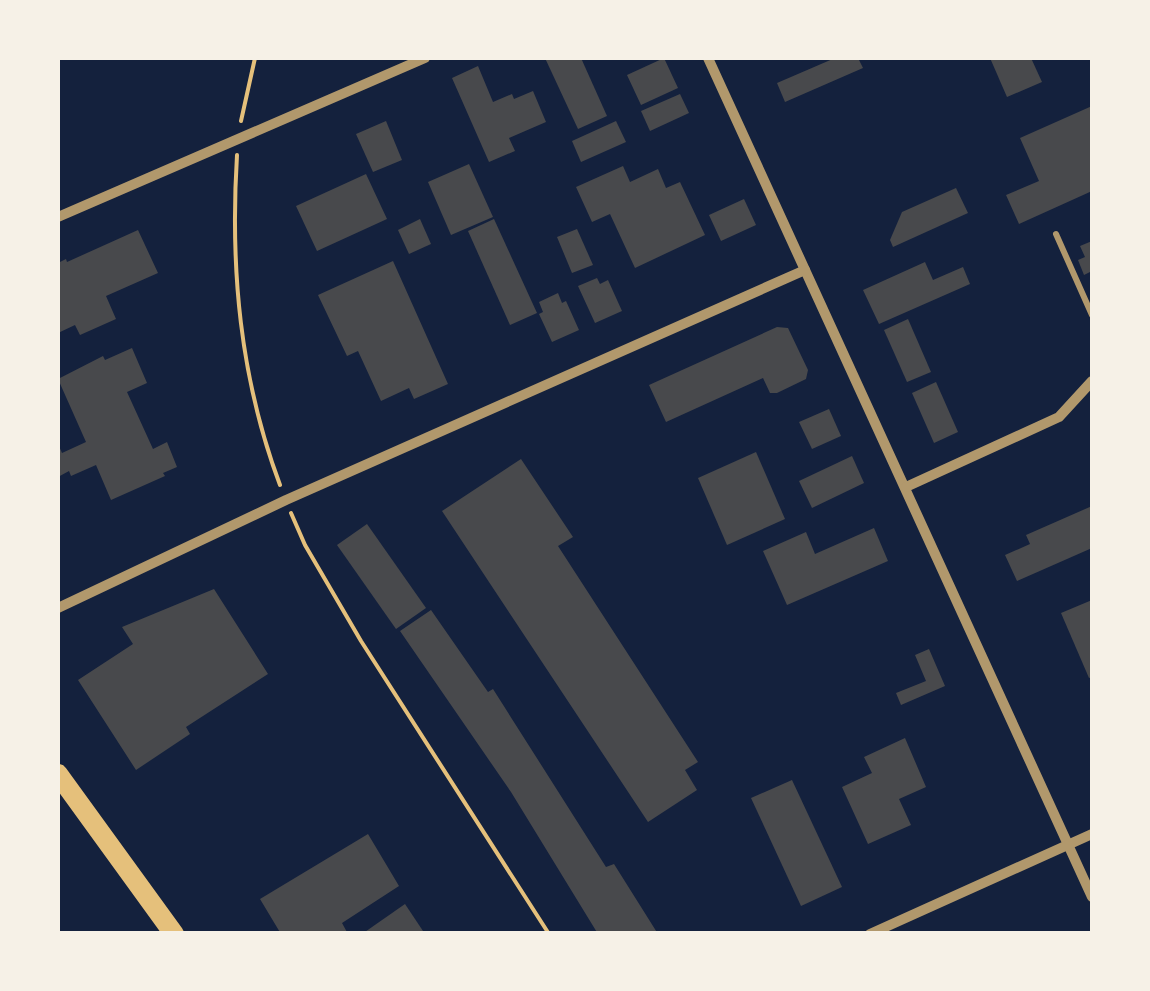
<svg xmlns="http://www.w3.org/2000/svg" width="1150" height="991" viewBox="0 0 1150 991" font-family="Lora,serif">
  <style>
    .building { fill: #48494c }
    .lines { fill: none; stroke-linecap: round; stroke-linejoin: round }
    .path { stroke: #e5c07b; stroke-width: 4 }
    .service { stroke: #b1986c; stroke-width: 6 }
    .minor { stroke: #b1986c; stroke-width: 10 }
    .trunk { stroke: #e5c07b; stroke-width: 20 }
  </style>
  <rect width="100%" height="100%" fill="#14213d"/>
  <g class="building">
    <polygon points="545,58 581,58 607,116 578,129"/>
    <polygon points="664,58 678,88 641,105 627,75"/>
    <polygon points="835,58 858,58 863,68 785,102 777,83"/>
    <polygon points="990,58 1031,58 1042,82 1007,97"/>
    <polygon points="478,66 493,102 512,94 514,99 533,91 546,122 509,138 515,151 489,162 452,78"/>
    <polygon points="680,94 689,113 650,131 641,111"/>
    <polygon points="1092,106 1092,191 1019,224 1006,195 1039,181 1020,138"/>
    <polygon points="386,121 402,160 373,172 356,134"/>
    <polygon points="616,121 626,142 581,162 572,141"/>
    <polygon points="469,164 493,217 451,235 428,182"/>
    <polygon points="623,166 630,182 658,169 666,188 680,182 705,235 635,268 610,214 592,222 576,187"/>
    <polygon points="366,174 387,219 317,251 296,206"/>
    <polygon points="956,188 968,213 893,247 890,240 902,212"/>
    <polygon points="744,199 756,225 721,241 709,215"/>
    <polygon points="420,219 431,244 409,254 398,230"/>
    <polygon points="494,219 537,313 510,325 468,231"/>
    <polygon points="577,229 593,265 572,273 557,237"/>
    <polygon points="138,230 158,273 106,296 116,319 80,335 75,325 58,333 58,263 66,259 67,262"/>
    <polygon points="1092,241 1092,271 1084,275 1078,260 1085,257 1080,246"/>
    <polygon points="393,261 448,384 414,399 409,388 381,401 358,351 347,356 318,295"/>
    <polygon points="925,262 933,280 963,267 970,284 879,324 863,290"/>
    <polygon points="597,278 600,284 608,280 622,311 595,323 578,286"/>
    <polygon points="558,293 562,303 566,301 579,330 552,342 539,314 543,312 539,302"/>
    <polygon points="908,319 931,372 907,382 884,330"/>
    <polygon points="777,327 788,328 808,370 806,379 777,393 770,393 763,378 666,422 649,385"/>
    <polygon points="132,348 147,383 127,392 153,449 167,442 177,467 163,473 165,476 111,500 96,465 71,476 69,471 58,477 58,444 62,453 86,442 58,379 103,356 105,360"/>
    <polygon points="936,382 958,432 934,443 912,393"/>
    <polygon points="829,409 841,436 812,449 799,422"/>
    <polygon points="756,452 785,519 727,545 698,478"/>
    <polygon points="852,456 864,483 812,508 799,481"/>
    <polygon points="521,459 573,537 558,546 698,762 685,770 697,790 648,822 442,511"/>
    <polygon points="1092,506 1092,548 1017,581 1005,555 1030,544 1026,535"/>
    <polygon points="367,524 426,608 396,629 337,545"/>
    <polygon points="874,528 888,561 787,605 763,551 806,532 815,554"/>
    <polygon points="214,589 268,674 186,727 190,734 136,770 78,680 133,644 122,627"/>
    <polygon points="1092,600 1092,677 1089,678 1061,613"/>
    <polygon points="431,610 488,692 493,689 606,867 614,864 658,934 598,934 511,792 400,631"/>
    <polygon points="929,649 945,686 901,705 896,693 926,681 915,655"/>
    <polygon points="905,738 926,787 899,799 911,825 868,844 842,787 872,773 864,757"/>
    <polygon points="792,780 842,887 801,906 751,798"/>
    <polygon points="368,834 399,886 342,923 348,934 281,934 260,899"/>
    <polygon points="405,904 425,934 362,934"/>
  </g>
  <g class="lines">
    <g class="path">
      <polyline points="241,121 255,58"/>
      <path d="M237,155C230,269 240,378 280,485"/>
      <polyline points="291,513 305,545 361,641 549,934"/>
    </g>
    <polyline class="service" points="1056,234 1092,315"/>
    <g class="minor">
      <polyline points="708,58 1092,897"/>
      <polyline points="58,217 425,58"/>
      <polyline points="906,487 1059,417 1092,381"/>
      <polyline points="58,608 286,500 805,270"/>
      <polyline points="870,934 1092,834"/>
    </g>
    <polyline class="trunk" points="58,774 174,934"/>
  </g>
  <rect width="1150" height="991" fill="none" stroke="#f6f1e7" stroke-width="120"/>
</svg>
